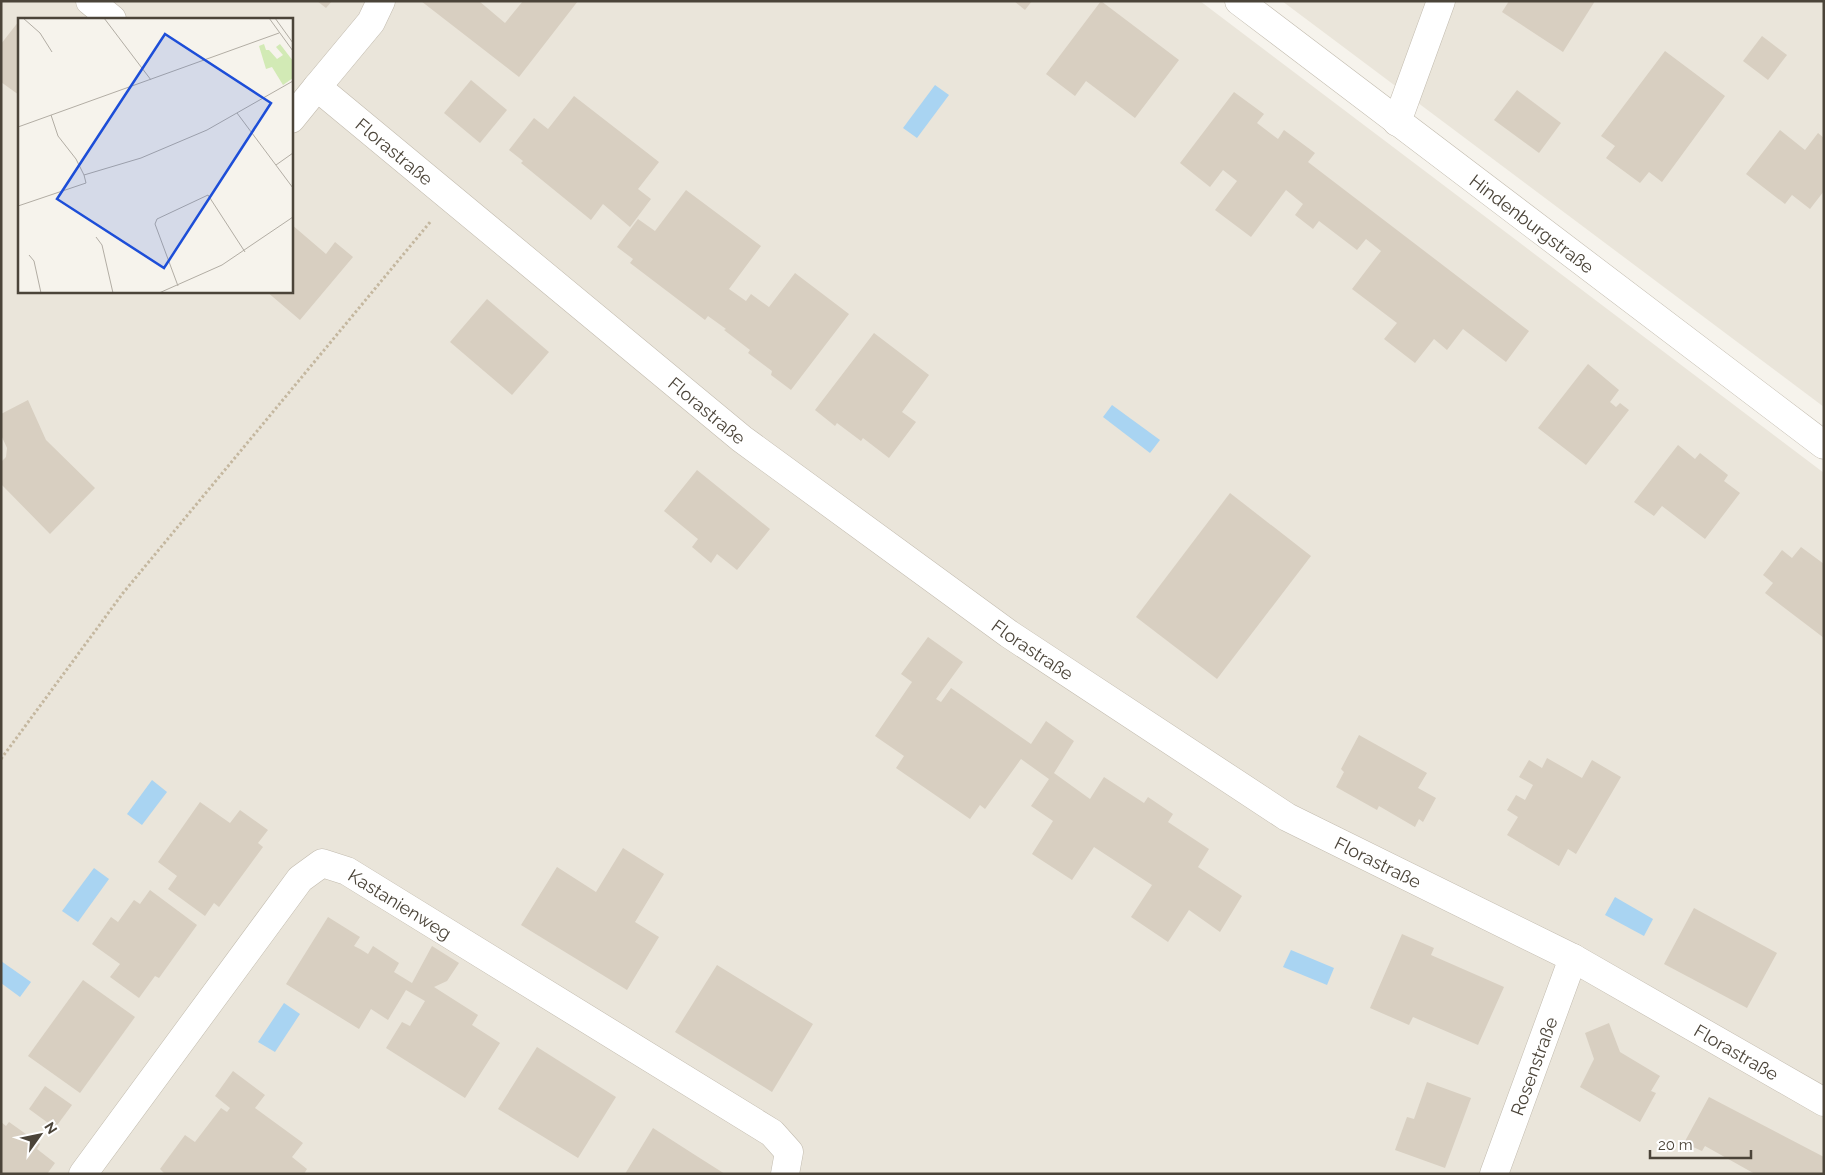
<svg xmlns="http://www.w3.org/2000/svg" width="1825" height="1175" viewBox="0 0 1825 1175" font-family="Raleway,sans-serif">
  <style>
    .residential { fill: #eae5da; fill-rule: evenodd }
    .water { fill: #a9d4f2 }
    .building { fill: #d8cfc1 }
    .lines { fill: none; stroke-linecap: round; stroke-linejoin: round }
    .street-casing { stroke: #c2bbae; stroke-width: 29 }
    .path { stroke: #c4b79f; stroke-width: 3; stroke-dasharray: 2.5 2.5; stroke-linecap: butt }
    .street { stroke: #fff; stroke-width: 28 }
    .labels { text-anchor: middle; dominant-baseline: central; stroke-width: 5; stroke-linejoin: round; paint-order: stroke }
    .street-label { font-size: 18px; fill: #4b4439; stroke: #fff }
    .inset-road { fill: none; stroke: #b2ada4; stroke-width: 1 }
    .view { fill: #1d4ed8; fill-opacity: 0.15; stroke: #1d4ed8; stroke-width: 2.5 }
    .inset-edge { fill: none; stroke: #4b4439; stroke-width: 2.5 }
  </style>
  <rect width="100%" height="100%" fill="#f6f3ec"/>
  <g class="residential">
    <path d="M1,1H1200L1824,473V1174H1ZM19,19H291V291H19Z"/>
    <polygon points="1282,1 1824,1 1824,407"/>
  </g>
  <g class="water">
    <polygon points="935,85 949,95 917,138 903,128"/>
    <polygon points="1112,405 1160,440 1150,453 1103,417"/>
    <polygon points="152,780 167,792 142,825 127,814"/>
    <polygon points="94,868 109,879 78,922 62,911"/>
    <polygon points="1615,897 1653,919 1644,936 1605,915"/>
    <polygon points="1291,950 1334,968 1327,985 1283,967"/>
    <polygon points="1,961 31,982 20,997 1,983"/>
    <polygon points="284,1003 300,1014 275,1052 258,1042"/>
  </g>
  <g class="building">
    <polygon points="317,1 332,1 326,8"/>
    <polygon points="421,1 479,1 505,23 523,1 578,1 519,77"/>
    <polygon points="1014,1 1032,1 1025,10"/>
    <polygon points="1101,1 1179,60 1135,118 1086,81 1075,96 1046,74"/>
    <polygon points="1509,1 1595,1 1563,52 1502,12"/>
    <polygon points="19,21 19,95 1,82 1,44"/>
    <polygon points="1762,36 1787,55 1768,80 1743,61"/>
    <polygon points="1665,51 1725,96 1662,182 1649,172 1640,183 1606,158 1615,146 1601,136"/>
    <polygon points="471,80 507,110 480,143 444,113"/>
    <polygon points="1517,90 1561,123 1539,153 1494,120"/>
    <polygon points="1234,92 1264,114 1257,123 1278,139 1284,130 1315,153 1308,162 1529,331 1506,362 1463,329 1447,350 1434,339 1415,363 1384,339 1397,323 1352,289 1381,251 1366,239 1357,250 1319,221 1313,229 1295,215 1303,204 1286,190 1251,237 1215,210 1237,181 1223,170 1210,187 1180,163"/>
    <polygon points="574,96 659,162 638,189 651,199 630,227 603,204 591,220 521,163 523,161 509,150 534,118 548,129"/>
    <polygon points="1780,130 1805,150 1818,133 1824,138 1824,191 1810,209 1792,195 1785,204 1746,174"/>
    <polygon points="686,190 761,246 729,289 746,301 751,294 769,307 795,273 849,314 791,390 771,375 772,371 748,353 750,350 724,330 726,329 708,316 705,320 630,263 633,259 617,247 638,219 655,231"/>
    <polygon points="291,224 326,254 335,242 353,257 300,320 266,291 291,291"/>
    <polygon points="487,299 549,352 512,395 450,342"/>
    <polygon points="874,333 929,375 902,412 916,422 889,458 863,438 861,441 837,423 835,426 815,410"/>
    <polygon points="1588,364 1619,390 1610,402 1616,407 1620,403 1629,410 1586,465 1538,428"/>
    <polygon points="28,400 46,440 95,488 50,534 1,484 1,462 6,457 7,448 1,435 1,414"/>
    <polygon points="1678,445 1695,459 1700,453 1728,475 1724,481 1740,493 1705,539 1662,506 1654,516 1634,502"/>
    <polygon points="697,470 770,529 737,570 717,554 711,563 692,547 698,539 664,511"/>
    <polygon points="1230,493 1311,556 1217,679 1136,617"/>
    <polygon points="1801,547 1824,564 1824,638 1765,593 1773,583 1763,575 1782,550 1792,558"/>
    <polygon points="928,637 963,662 936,699 941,702 951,688 1031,744 1046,721 1074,741 1054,773 1090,799 1104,777 1144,803 1148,797 1173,814 1168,822 1209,849 1198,867 1242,896 1220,932 1189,910 1168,942 1131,917 1152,885 1094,847 1072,880 1032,854 1053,821 1031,806 1049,779 1021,759 985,809 980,805 970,819 896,768 904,756 875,736 912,682 901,674"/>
    <polygon points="1359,735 1427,773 1418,788 1436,798 1423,822 1419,819 1415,827 1379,806 1377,810 1336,787 1344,772 1341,769"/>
    <polygon points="1547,758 1582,778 1592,760 1621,777 1576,854 1568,849 1559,866 1507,835 1518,817 1507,810 1516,795 1525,800 1533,785 1519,777 1529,760 1542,768"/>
    <polygon points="200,802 230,823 240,810 268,830 258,843 263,847 219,907 214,903 205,916 168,889 177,876 158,862"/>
    <polygon points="623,848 664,874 635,922 659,937 627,990 521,925 557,867 596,892"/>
    <polygon points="150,890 197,925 159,978 155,976 139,998 110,977 120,964 92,944 111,917 118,922 134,900 140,904"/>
    <polygon points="1694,908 1777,953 1747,1008 1664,964"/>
    <polygon points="328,917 360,937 354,946 360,949 368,954 373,946 399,963 394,972 412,983 432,946 459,963 447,981 434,987 478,1015 472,1025 500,1043 465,1098 386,1048 402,1022 410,1026 425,1001 406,990 388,1020 371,1009 359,1029 286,984"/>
    <polygon points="1402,934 1434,948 1431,955 1504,987 1478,1045 1413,1017 1409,1025 1370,1008"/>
    <polygon points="717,965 813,1024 772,1092 675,1032"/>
    <polygon points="83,980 135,1017 80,1093 28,1056"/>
    <polygon points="1609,1023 1620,1052 1660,1076 1651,1091 1656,1093 1640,1122 1580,1087 1594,1059 1585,1033"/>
    <polygon points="537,1047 616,1097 578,1158 498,1109"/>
    <polygon points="233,1071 265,1095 255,1108 303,1143 292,1157 307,1169 304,1174 165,1174 160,1169 185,1135 195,1142 221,1108 227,1112 230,1108 215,1096"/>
    <polygon points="1427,1082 1471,1098 1445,1168 1395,1150 1407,1117 1414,1119"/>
    <polygon points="45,1086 72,1105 55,1128 29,1109"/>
    <polygon points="1709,1097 1824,1157 1824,1174 1755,1174 1705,1146 1702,1151 1684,1143"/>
    <polygon points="1,1122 6,1126 9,1122 40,1144 37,1149 55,1163 47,1174 1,1174"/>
    <polygon points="653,1128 695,1155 725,1174 625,1174"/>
  </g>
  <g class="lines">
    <defs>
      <g id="street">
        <polyline points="90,1 112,19"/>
        <path id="s1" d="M1239,1L1824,445"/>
        <polyline points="317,87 371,22 381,1"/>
        <path id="s2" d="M291,119L317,87L742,439L1009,634L1287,817L1573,958L1824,1102"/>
        <polyline points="1397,122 1441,1"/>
        <path id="s3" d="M83,1174L300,879L322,863L347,871L772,1133L789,1152L785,1174"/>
        <path id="s4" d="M1494,1174L1573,958"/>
      </g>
    </defs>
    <use href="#street" class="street-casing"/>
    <polyline class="path" points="1,759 123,593 431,221"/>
    <use href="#street" class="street"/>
  </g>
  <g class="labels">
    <g class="street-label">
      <text stroke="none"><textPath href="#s2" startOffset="142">Florastraße</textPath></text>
      <text stroke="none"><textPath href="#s1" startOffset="368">Hindenburgstraße</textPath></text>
      <text stroke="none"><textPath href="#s2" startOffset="548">Florastraße</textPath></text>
      <text stroke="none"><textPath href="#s2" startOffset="952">Florastraße</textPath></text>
      <text stroke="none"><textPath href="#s2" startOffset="1358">Florastraße</textPath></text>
      <text stroke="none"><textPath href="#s3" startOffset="482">Kastanienweg</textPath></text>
      <text stroke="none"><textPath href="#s2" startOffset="1764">Florastraße</textPath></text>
      <text stroke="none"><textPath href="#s4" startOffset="115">Rosenstraße</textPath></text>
    </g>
  </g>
  <g transform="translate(18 18)">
    <rect width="275" height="275" fill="#f6f3ec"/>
    <path d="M246,26L248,32H251L259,41L265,37L258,29L262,26L275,43V60L265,67L254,49L248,51L241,28Z" fill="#d2eab5"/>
    <path class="inset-road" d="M5,0L22,15L34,34M86,0L133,62M251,0L275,33M257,0L275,25M219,95L275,170M33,97L40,118L58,141L66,157M0,109L261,15M258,147L275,135M0,188L68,165L66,157L123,140L189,112L275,63M78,219L84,227L95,275M11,237L16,243L23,275M160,268L137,206L139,201L190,177L227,234M141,275L204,247L275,199"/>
    <path class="view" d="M147,16L253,85L146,250L39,181Z"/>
    <rect width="275" height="275" class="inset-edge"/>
  </g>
  <rect width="1825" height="1175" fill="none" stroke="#4b4439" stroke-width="5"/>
  <g transform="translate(40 1135) rotate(57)" stroke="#ffffff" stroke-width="4" paint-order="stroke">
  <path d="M0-4L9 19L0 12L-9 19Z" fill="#4b4439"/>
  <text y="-8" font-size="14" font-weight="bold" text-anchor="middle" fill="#4b4439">N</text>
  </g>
  <path d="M1650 1150v8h101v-8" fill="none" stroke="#4b4439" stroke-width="2.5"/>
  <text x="1658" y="1150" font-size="15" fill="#4b4439" stroke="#ffffff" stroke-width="4" paint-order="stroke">20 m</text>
</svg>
